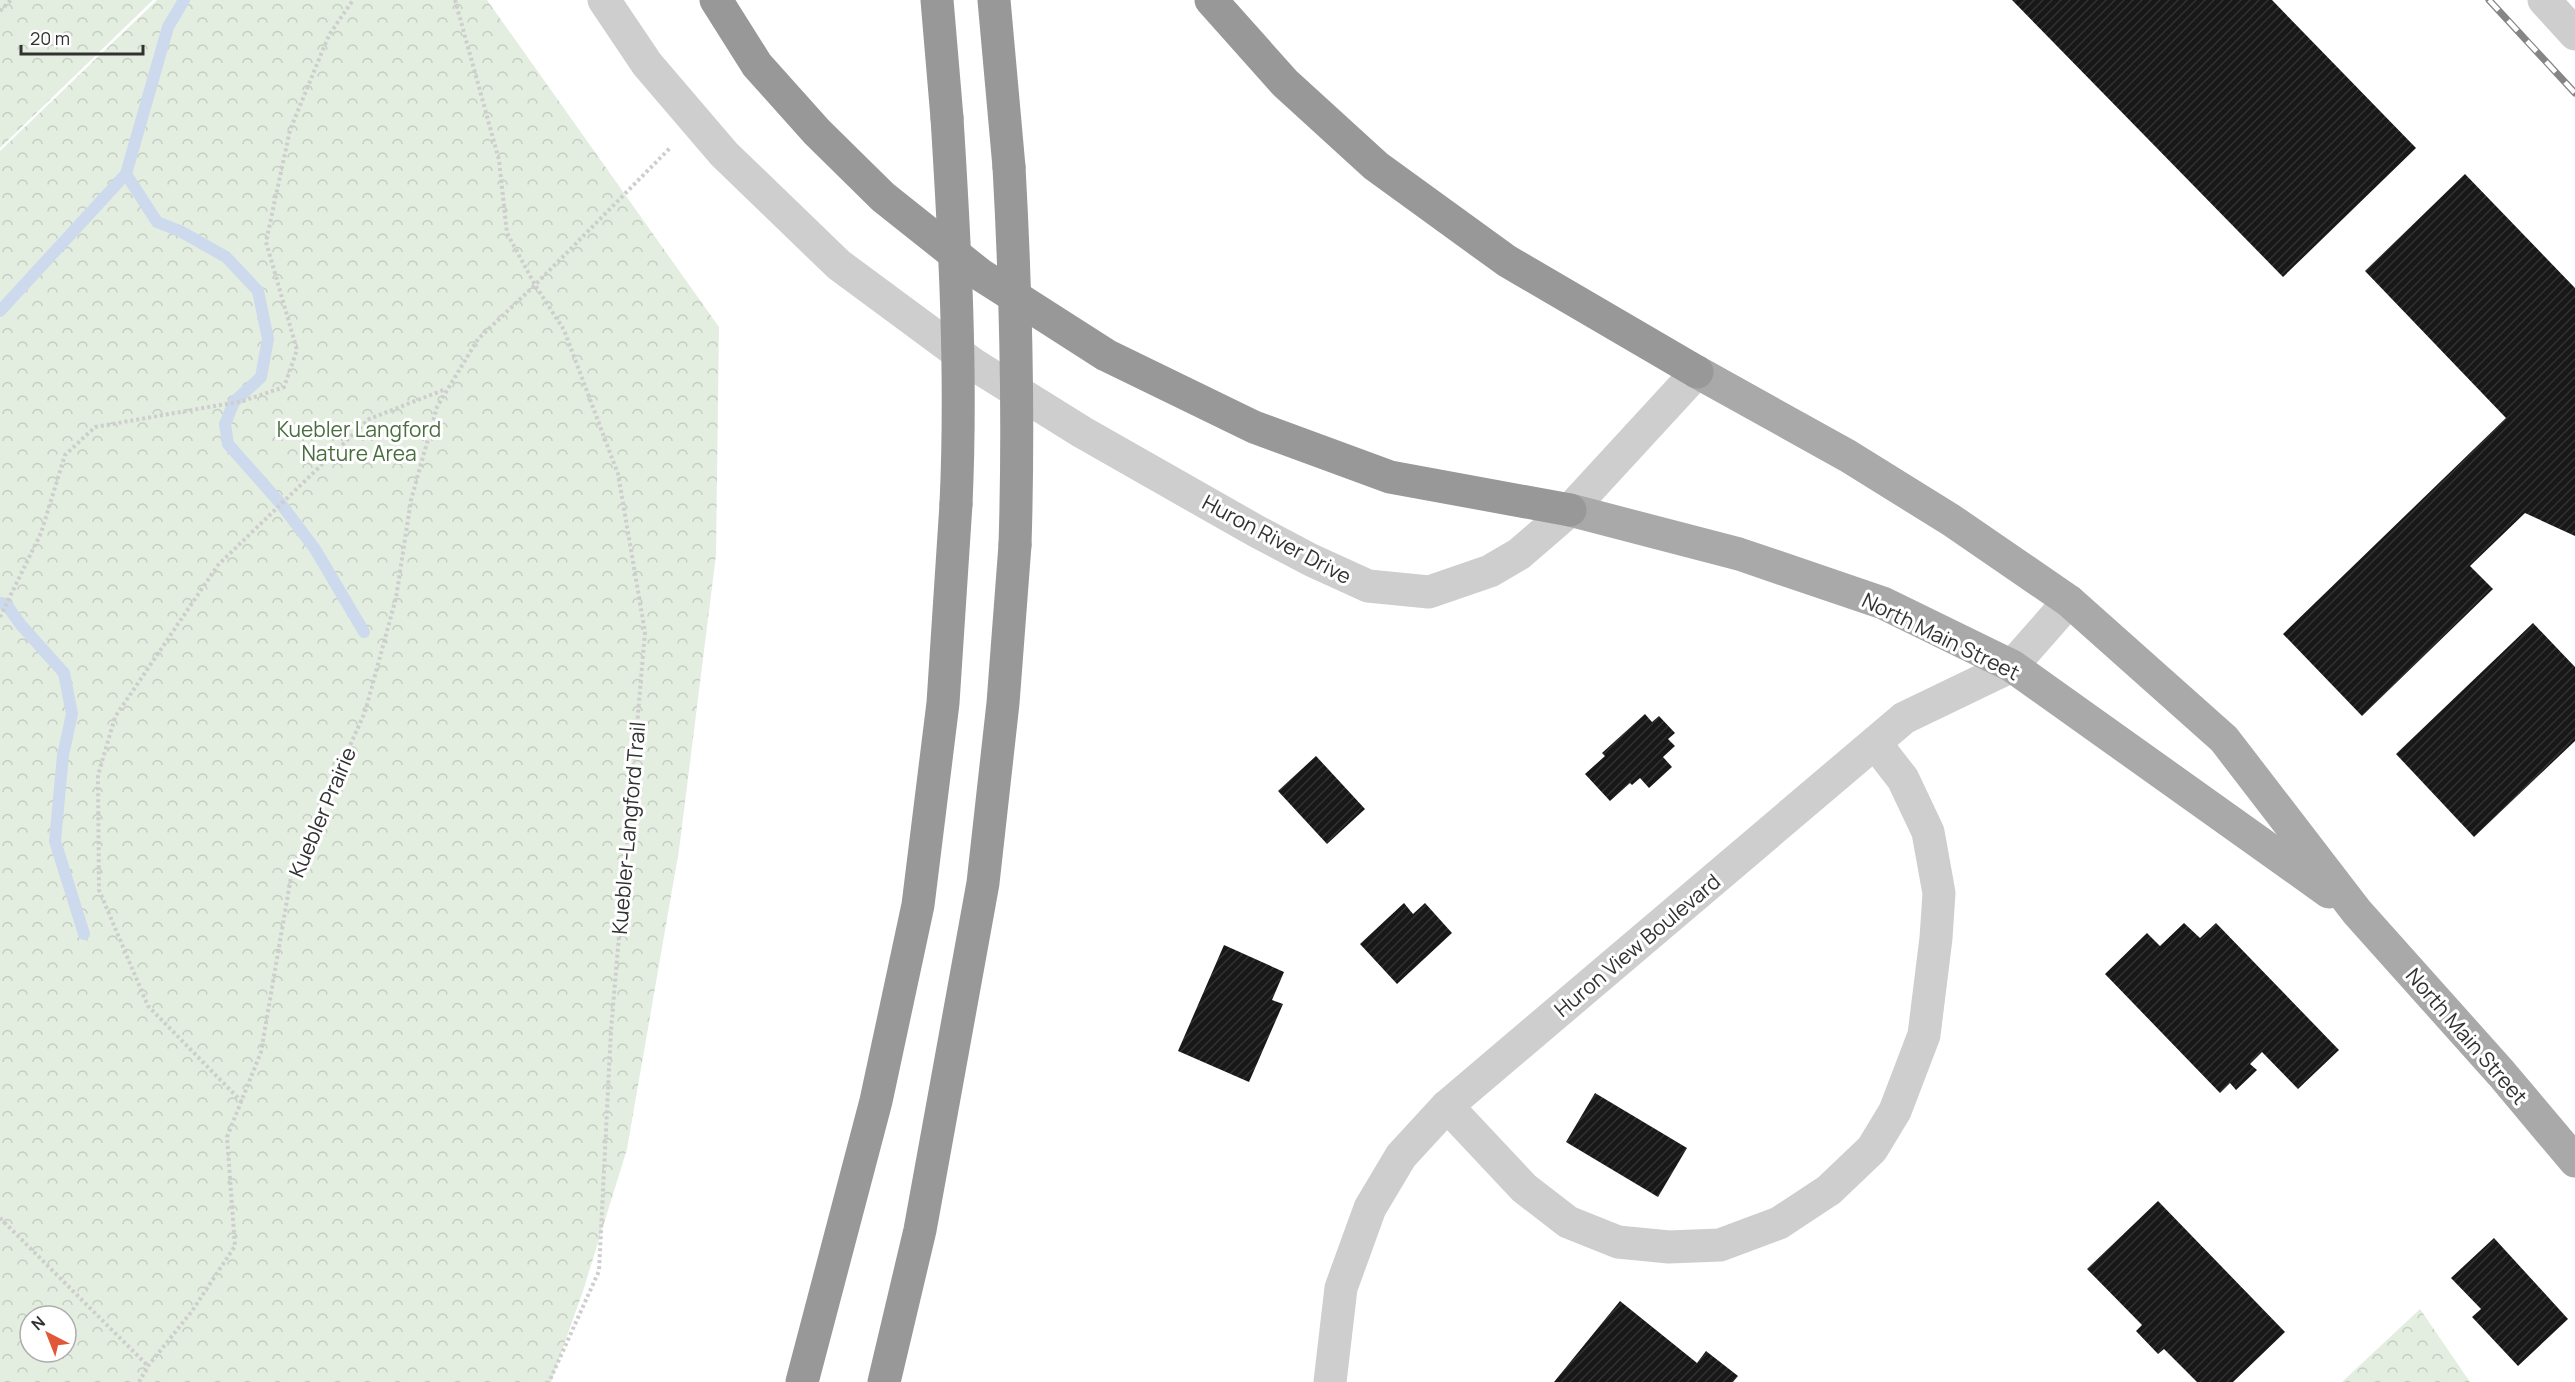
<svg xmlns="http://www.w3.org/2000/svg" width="2575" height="1382" viewBox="0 0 2575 1382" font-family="Manrope,sans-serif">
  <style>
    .forest { fill: url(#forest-crowns); fill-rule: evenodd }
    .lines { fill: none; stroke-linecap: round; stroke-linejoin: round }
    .stream { stroke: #cdd9ec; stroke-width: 12 }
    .building { fill: url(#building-hatch) }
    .path { stroke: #cecece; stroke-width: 4; stroke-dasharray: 3 3; stroke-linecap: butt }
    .minor { stroke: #cecece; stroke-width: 33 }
    .major { stroke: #a9a9a9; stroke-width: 33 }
    .highway { stroke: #989898; stroke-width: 33 }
    .rail-casing { stroke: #868686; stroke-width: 7 }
    .rail { stroke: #fff; stroke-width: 4.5; stroke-dasharray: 14; stroke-linecap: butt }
    .highway-bridge { stroke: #989898; stroke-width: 33 }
    .labels { text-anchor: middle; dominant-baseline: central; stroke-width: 6; stroke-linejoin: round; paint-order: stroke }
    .park-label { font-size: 21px; fill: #496d3f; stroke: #fff }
    .street-label { font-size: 21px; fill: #313131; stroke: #fff }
  </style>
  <defs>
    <pattern id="forest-crowns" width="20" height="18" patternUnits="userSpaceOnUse" patternTransform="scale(1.5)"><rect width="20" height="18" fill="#e4eee0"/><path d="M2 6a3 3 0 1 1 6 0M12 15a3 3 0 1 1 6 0" fill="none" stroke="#c4cdc1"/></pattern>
    <pattern id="building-hatch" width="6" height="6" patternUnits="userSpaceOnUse" patternTransform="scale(1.5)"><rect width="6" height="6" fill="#181818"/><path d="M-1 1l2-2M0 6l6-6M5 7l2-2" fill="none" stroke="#313131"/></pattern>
  </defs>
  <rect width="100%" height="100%" fill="#fff"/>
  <g class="forest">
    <polygon points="0,0 153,0 0,148"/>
    <path d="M157,0H487L719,327L716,555L679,850L627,1149L584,1288L551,1382H0V151ZM30,1316H66V1352H30Z"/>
    <polygon points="2420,1309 2470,1382 2342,1382"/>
  </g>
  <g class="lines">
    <g class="stream">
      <polyline points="126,174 157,222 180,231 226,257 258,291 268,339 261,377 234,402 225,424 228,444 281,504 315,549 364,632"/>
      <polyline points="0,311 126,174 168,27 184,0"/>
      <polyline points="0,603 6,604 21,625 64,673 72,714 63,755 55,841 84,934"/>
    </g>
  </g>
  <g class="building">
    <polygon points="2012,0 2272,0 2416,148 2283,277"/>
    <polygon points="2465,174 2575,288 2575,536 2525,513 2470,566 2493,589 2362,716 2283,634 2506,418 2365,271"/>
    <polygon points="2533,623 2575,667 2575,741 2474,837 2396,754"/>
    <polygon points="1645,714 1652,722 1659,716 1675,733 1668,739 1675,746 1663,757 1672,767 1649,788 1640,778 1632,785 1630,783 1610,801 1585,774 1605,756 1602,753"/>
    <polygon points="1316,756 1365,809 1327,844 1278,791"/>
    <polygon points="1404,903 1413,914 1425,903 1452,933 1397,984 1360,944"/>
    <polygon points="2184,923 2200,938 2216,923 2339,1050 2298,1089 2262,1052 2250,1064 2257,1070 2236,1090 2230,1083 2220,1093 2105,974 2147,933 2160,946"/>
    <polygon points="1224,945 1284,972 1272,1000 1283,1004 1249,1082 1178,1051"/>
    <polygon points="1595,1093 1687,1148 1658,1197 1566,1142"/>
    <polygon points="2158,1201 2285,1332 2233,1382 2197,1382 2164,1349 2158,1354 2136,1331 2142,1325 2087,1269"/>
    <polygon points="2494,1238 2568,1319 2518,1366 2472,1317 2481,1309 2451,1278"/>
    <polygon points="1620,1301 1697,1363 1706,1351 1738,1376 1733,1382 1554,1382"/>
  </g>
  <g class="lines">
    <g class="path">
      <polyline points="455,0 499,160 507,233 535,285 564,330 618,474 645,632 611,1030 599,1271 549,1382"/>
      <polyline points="0,11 11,0"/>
      <polyline points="0,617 41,533 65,455 95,427 243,401 284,387 297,350 266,242 290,130 329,35 353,0"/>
      <polyline points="242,1102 148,1006 99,890 98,775 115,717 218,565 369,419 446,389"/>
      <polyline points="0,1218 148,1366"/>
      <polyline points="139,1382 148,1366 192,1311 235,1246 227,1137 261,1052 291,877 365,712 396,598 411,500 437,407 478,339 535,285 671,147"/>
    </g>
    <g class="minor">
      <polyline points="604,0 647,64 724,154 839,265 973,364 1082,432 1256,531 1311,560 1368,586 1429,592 1490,571 1519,554 1570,510 1697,372"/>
      <polyline points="2544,0 2575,34"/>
      <polyline points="1447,1106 1524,1188 1568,1222 1618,1242 1669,1247 1720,1245 1779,1223 1829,1190 1872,1149 1895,1111 1924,1035 1936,938 1939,893 1928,832 1903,779 1875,743"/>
      <polyline points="1330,1382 1341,1288 1370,1208 1401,1156 1447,1106 1904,718 2012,666 2069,601"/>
    </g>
    <g class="major">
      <polyline points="1697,372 1848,456 1951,520 2069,601 2224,739 2357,912 2501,1073 2575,1161"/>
      <polyline points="1570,510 1739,554 1883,603 2012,666 2329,892"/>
    </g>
    <g class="highway">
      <polyline points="716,0 757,65 817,132 883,197 981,275 1106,355 1254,427 1390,477 1570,510"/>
      <polyline points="937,0 947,118"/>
      <polyline points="994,0 1009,167"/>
      <polyline points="1211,0 1285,83 1376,166 1507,261 1697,372"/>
      <polyline points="802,1382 876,1101 918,905 943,703 956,504"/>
      <polyline points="884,1382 920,1230 983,883 1003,703 1015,545"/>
    </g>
    <defs>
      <polyline id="rail" points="2489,0 2575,93"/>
    </defs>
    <use href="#rail" class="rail-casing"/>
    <use href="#rail" class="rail"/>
    <g class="highway-bridge">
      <path d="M947,118C955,246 962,375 956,504"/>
      <path d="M1009,167C1016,293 1019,418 1015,545"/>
    </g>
  </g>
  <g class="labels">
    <g class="park-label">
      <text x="359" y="429">Kuebler Langford<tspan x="359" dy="24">Nature Area</tspan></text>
    </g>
    <g class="street-label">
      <text transform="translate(1277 539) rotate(28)">Huron River Drive</text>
      <text transform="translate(1941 636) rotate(26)">North Main Street</text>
      <text transform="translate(322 812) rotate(-67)">Kuebler Prairie</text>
      <text transform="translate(628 828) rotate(-85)">Kuebler-Langford Trail</text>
      <text transform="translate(1637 945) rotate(-40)">Huron View Boulevard</text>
      <text transform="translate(2467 1036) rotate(49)">North Main Street</text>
    </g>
  </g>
  <g transform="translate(48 1334) rotate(318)"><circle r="28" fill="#ffffff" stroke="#adadad" stroke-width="1.5"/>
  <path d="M0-4.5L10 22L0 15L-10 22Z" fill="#e2563a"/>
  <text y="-9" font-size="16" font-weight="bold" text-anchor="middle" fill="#313131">N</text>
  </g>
  <path d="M21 45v9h122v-9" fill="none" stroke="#313131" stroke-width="3"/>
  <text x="30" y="45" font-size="18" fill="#313131" stroke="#ffffff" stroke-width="4.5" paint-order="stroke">20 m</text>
</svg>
